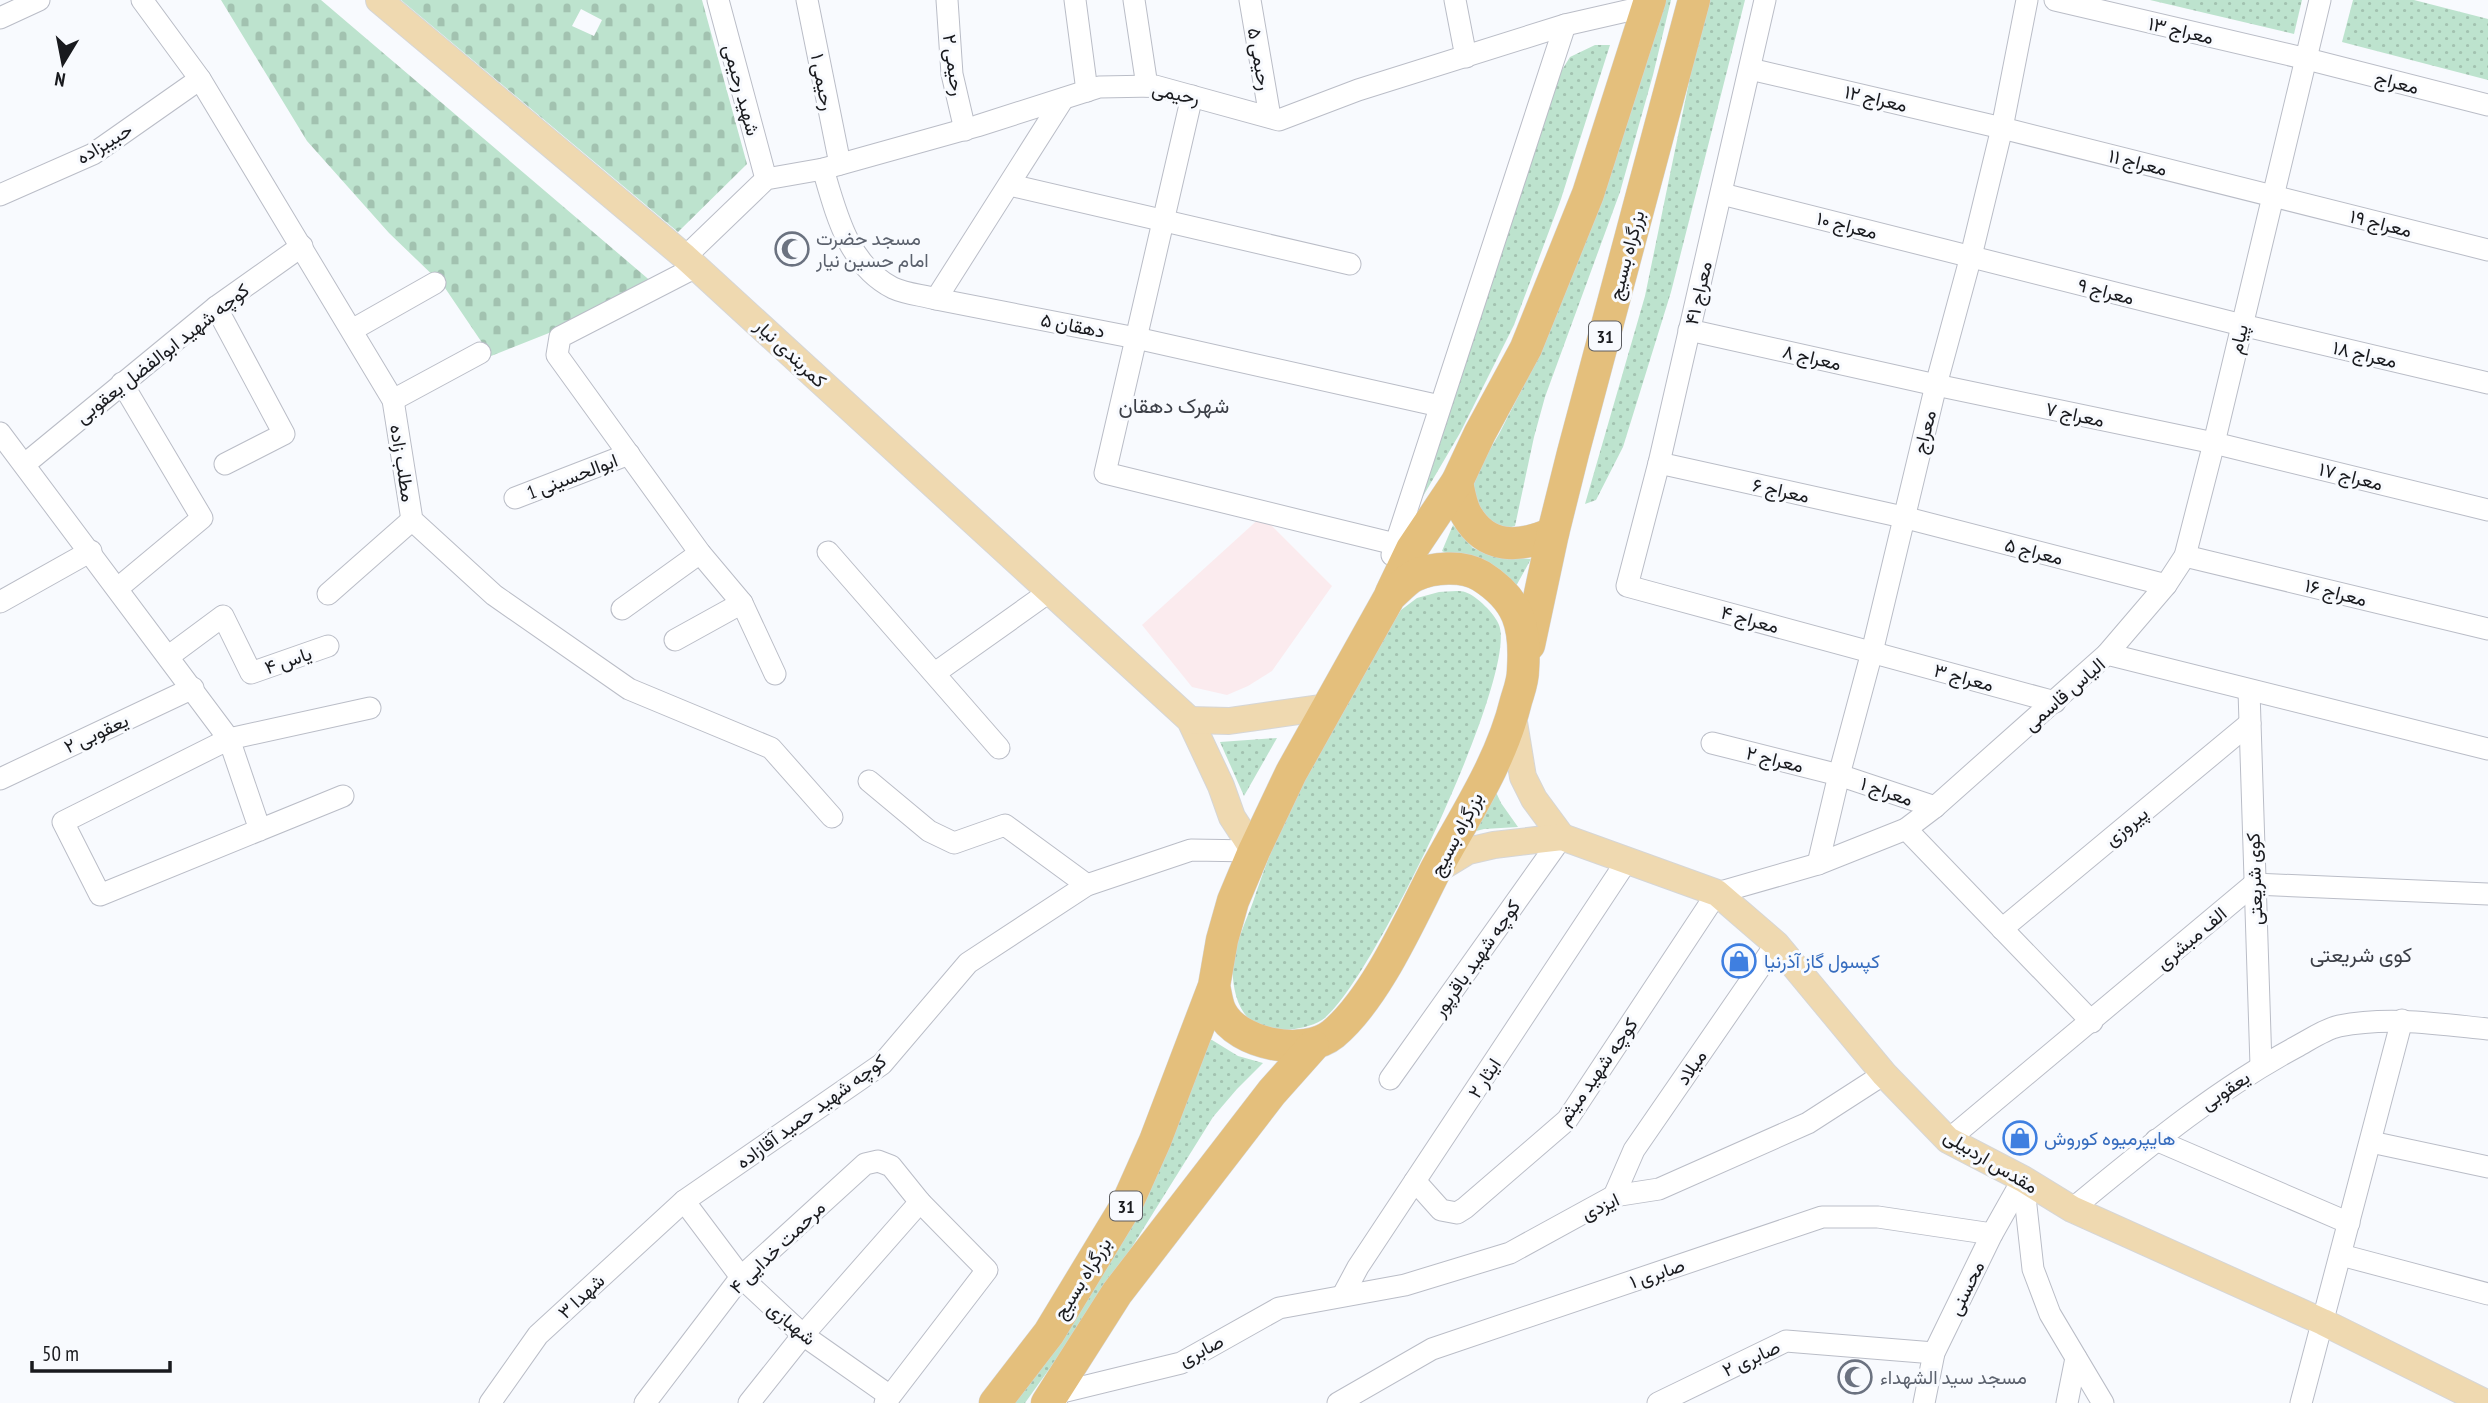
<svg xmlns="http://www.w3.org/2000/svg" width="2488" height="1403" viewBox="0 0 2488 1403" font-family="'PT Sans Narrow',Vazirmatn,sans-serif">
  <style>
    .education { fill: #fbebee }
    .grass { fill: url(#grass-dots) }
    .cemetery { fill: url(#cemetery-stones); fill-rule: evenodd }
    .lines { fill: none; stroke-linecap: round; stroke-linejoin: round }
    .minor-casing { stroke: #babdc7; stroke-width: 23 }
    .major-casing { stroke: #d6d6d6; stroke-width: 28 }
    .highway-casing { stroke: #d6d6d6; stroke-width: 33 }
    .minor { stroke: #fff; stroke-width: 21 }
    .major { stroke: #efd9b0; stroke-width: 26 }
    .highway { stroke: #e4bf7c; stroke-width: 32 }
    .labels { text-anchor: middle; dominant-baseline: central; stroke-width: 6; stroke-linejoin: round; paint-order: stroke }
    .shield { fill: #f8fafe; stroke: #5c5d61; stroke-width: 2 }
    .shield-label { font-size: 18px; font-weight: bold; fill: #191a1e }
    .street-label { font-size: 19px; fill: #191a1e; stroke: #f8fafe }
    .worship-label { font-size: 19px; fill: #5b616d; stroke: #f8fafe; text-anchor: start }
    .shop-label { font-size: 19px; fill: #366cbe; stroke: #f8fafe; text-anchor: start }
    .neighbourhood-label { font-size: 21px; fill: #3c3f47; stroke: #f8fafe }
  </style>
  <defs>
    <pattern id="grass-dots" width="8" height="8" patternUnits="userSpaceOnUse" patternTransform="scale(1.75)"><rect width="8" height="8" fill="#bde3ce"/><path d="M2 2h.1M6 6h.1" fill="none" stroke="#a2c2b0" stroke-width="1.8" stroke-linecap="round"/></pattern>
    <pattern id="cemetery-stones" width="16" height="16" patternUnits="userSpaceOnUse" patternTransform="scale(1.75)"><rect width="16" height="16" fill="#bde3ce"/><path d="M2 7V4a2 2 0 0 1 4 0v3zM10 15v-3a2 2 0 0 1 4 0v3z" fill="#a2c2b0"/></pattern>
  </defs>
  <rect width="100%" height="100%" fill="#f8fafe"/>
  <polygon class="education" points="1262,516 1332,586 1272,671 1248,686 1227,695 1192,687 1142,625"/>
  <g class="grass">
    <polygon points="1661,0 1671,0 1653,75 1620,192 1545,397 1534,437 1515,526 1504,529 1486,517 1467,489 1499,434 1521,391 1608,183"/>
    <polygon points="1710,0 1745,0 1671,292 1623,447 1596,500 1585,504 1645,296 1703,14"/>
    <polygon points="2150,0 2302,0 2294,34"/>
    <polygon points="2353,0 2414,0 2488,19 2488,80 2342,42"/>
    <polygon points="1595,45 1610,45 1561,199 1514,325 1460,433 1415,510 1510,228 1552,86 1570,57"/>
    <polygon points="1453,525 1473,548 1498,557 1531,559 1515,588 1442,551"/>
    <path d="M1439,592C1446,592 1458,590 1465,592C1477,596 1495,614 1499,625C1519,675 1369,989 1322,1020C1306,1030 1277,1033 1260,1026C1237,1017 1231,984 1233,962C1236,942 1246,921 1253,902C1275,835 1305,770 1339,709C1358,675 1381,643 1401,610L1417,598Z"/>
    <polygon points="1277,738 1244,796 1220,742"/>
    <polygon points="1488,775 1501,803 1518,827 1484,829 1457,836"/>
    <polygon points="1206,1040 1212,1040 1238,1056 1263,1063 1237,1089 1213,1117 1102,1295 1025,1403 1014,1403"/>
  </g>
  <g class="cemetery">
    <polygon points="221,0 321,0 660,289 491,356 443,285 389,233 307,141"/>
    <path d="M401,0H702L747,164L678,232ZM581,9L602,20L594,36L572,26Z"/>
  </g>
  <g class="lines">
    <defs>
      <g id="minor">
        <polyline points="142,0 200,79 393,400 412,520 494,595 629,689 771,748 832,817"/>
        <polyline points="718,0 766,179"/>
        <polyline points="807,0 840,164"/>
        <polyline points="947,0 952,74 965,130"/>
        <polyline points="1075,0 1087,91"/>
        <polyline points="1134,0 1147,86"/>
        <polyline points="1250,0 1270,117"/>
        <polyline points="1455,0 1466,57"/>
        <polyline points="1765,0 1659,463 1627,586 2055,702"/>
        <polyline points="2055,0 2307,59 2488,105"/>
        <polyline points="0,18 39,0"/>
        <polyline points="1750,69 2002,128 2488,250"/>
        <polyline points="1192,96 1105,473 1395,544"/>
        <polyline points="1063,99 936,299 1136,338 1440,406"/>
        <path d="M823,169C836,213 848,265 893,288C906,294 922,295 936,299"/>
        <polyline points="1010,185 1350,264"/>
        <polyline points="1722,194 2242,325 2488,383"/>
        <polyline points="0,195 93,154 200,79"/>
        <polyline points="685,257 766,179 823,169 977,126 1099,87 1155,86 1279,120 1358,90 1565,25 1648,6"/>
        <polyline points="696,267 560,337 557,355 700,553 742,603 775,674"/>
        <polyline points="216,307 284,434 225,464"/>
        <polyline points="352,330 435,283"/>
        <polyline points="1689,330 1936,385 2214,443 2488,510"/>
        <polyline points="393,400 480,353"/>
        <polyline points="0,433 229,739 370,708"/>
        <polyline points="1659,463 1903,517 2166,585"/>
        <polyline points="25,464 216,307 302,246"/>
        <polyline points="515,498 629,454"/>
        <polyline points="828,552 999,748"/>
        <polyline points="1392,555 1565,25"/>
        <polyline points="2185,556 2488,629"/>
        <polyline points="118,588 202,518 122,383"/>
        <polyline points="328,594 412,520"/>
        <polyline points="0,602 91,551"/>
        <polyline points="622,609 700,553"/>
        <polyline points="675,640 742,603"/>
        <polyline points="2107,654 2166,585 2185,556 2214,443 2320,0"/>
        <polyline points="169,656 223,616 251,673 328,646"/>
        <polyline points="935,673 1049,592"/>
        <polyline points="2249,691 2261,1066"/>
        <polyline points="1712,743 1839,775 1935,807"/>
        <polyline points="0,779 193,688"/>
        <polyline points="869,781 929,831 954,843 1005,825 1087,885"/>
        <polyline points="1906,829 2092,1022"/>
        <polyline points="260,830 229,739 63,822 100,895 343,796"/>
        <polyline points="1818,864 1839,775 1872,652 1936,385 1971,256 2002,128 2027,0"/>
        <polyline points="2002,929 2250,723"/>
        <polyline points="1390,1079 1562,837"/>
        <polyline points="1948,1140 2254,884 2488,894"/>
        <polyline points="2156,1140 2349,1223"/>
        <polyline points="2371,1142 2488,1167"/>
        <polyline points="2023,1179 2033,1269 2050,1314 2103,1403"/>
        <polyline points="1415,1181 1441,1210 1457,1213 1465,1208 1567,1120 1717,893 1818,864 1906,829 1935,807 2107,654 2488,749"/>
        <polyline points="1614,1196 1634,1150 1776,944"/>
        <polyline points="684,1201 741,1277 803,1335 890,1396"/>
        <path d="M2072,1209C2144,1150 2214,1091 2296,1047C2309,1040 2325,1029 2339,1026C2389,1016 2439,1024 2488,1029"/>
        <polyline points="2341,1255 2488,1294"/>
        <polyline points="1343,1295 1358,1267 1626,862"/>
        <polyline points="1057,1399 1054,1394 1181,1363 1279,1308 1405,1285 1510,1253 1614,1196 1659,1189 1808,1123 1884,1074"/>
        <polyline points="490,1403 538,1335 684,1201 882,1064 968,963 1087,885 1191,850 1254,851"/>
        <polyline points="645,1403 741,1277 865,1164 878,1161 891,1166 920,1202 987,1270 885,1403"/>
        <polyline points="749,1403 803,1335 920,1202"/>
        <polyline points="1338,1403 1432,1349 1822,1217 1878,1217 1992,1234"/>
        <polyline points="1658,1403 1786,1341 1934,1353"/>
        <polyline points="1924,1403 1934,1353 1992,1234 2023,1179"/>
        <polyline points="2067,1403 2076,1358"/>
        <polyline points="2301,1403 2402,1020"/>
      </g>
      <g id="major">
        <polyline points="379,0 685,257 1190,720 1221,786 1232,817 1254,851"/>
        <polyline points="1513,716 1523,777 1534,799 1562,837"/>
        <polyline points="1190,720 1229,721 1327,707"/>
        <polyline points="1435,871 1468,851 1494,845 1562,837 1717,893 1776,944 1884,1074 1948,1140 2023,1179 2072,1209 2323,1322 2486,1403"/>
      </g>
      <g id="highway">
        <path d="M1457,482C1459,492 1461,505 1466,514C1486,550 1519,548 1553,533"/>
        <polyline points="1391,593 1412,549 1457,482 1480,433 1526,348 1588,194 1650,0"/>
        <polyline points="1529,645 1553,533 1573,453 1694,0"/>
        <path d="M995,1403L1049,1333L1126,1206L1155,1141L1214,986L1222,940L1233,901L1254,851L1291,773L1390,596C1397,590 1406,580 1414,576C1433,567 1463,565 1481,576C1519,600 1526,626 1523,670C1523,681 1519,691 1516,701C1501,763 1464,817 1434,873C1409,922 1375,999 1333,1034C1305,1057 1238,1045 1221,1012C1217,1005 1216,994 1214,986"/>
        <polyline points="1047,1403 1117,1293 1272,1092 1313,1046"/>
      </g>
    </defs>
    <use href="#minor" class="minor-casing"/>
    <use href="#major" class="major-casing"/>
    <use href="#highway" class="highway-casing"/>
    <use href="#minor" class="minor"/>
    <use href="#major" class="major"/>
    <use href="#highway" class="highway"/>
  </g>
  <defs>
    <symbol id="mosque-ring" viewBox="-11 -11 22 22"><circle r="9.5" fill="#f8fafe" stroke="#6b7280" stroke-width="1.5"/><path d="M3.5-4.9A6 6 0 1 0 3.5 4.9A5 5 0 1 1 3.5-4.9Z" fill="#6b7280"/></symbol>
    <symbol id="shop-ring" viewBox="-11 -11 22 22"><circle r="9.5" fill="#f8fafe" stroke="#3f7fe0" stroke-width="1.5"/><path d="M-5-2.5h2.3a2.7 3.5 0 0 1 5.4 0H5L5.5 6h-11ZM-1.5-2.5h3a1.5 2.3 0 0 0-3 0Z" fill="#3f7fe0"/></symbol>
  </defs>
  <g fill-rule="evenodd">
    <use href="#mosque-ring" x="773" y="230" width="38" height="38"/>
    <use href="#shop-ring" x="1720" y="942" width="38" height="38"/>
    <use href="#shop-ring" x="2001" y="1119" width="38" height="38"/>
    <use href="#mosque-ring" x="1836" y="1358" width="38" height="38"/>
  </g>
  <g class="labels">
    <g class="shield">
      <rect x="1589" y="321.5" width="32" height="29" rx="5"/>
      <rect x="1110" y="1191.5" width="32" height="29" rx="5"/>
    </g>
    <g class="shield-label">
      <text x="1605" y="336">31</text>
      <text x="1126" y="1206">31</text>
    </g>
    <g class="street-label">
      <text transform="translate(2181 30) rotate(13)">معراج ۱۳</text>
      <text transform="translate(1260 59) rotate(80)">رحیمی ۵</text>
      <text transform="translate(954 65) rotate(82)">رحیمی ۲</text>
      <text transform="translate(823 82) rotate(79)">رحیمی ۱</text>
      <text transform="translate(2397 82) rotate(14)">معراج</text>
      <text transform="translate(742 90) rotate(75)">شهید رحیمی</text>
      <text transform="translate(1176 93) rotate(12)">رحیمی</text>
      <text transform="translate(1876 98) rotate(13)">معراج ۱۲</text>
      <text transform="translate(104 143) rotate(-31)">حبیبزاده</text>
      <text transform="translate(2138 162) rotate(14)">معراج ۱۱</text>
      <text transform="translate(2381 223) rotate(14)">معراج ۱۹</text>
      <text transform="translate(1847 225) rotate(14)">معراج ۱۰</text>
      <text transform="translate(1626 255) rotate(-75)">بزرگراه بسیج</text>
      <text transform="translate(2106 291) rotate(14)">معراج ۹</text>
      <text transform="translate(1698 293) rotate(-77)">معراج ۴۱</text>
      <text transform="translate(1073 325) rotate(11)">دهقان ۵</text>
      <text transform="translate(2238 339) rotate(-77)">پیام</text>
      <text transform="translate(162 353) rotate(-38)">کوچه شهید ابوالفضل یعقوبی</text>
      <text transform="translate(791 353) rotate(43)">کمربندی نیار</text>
      <text transform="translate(2365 354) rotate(13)">معراج ۱۸</text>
      <text transform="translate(1812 357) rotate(13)">معراج ۸</text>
      <text transform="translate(2075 414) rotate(12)">معراج ۷</text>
      <text transform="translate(1924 432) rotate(-76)">معراج</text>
      <text transform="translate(403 463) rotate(81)">مطلب زاده</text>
      <text transform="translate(572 476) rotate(-21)">ابوالحسینی 1</text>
      <text transform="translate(2351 476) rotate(14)">معراج ۱۷</text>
      <text transform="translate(1781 490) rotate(12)">معراج ۶</text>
      <text transform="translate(2034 551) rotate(14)">معراج ۵</text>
      <text transform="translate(2336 592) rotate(14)">معراج ۱۶</text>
      <text transform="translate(1750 619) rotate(15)">معراج ۴</text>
      <text transform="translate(288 660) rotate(-19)">یاس ۴</text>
      <text transform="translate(1964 677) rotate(15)">معراج ۳</text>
      <text transform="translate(2064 694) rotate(-41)">الیاس قاسمی</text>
      <text transform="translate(96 733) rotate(-25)">یعقوبی ۲</text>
      <text transform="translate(1775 759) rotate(14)">معراج ۲</text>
      <text transform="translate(1887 791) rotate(19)">معراج ۱</text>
      <text transform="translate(2126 826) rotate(-40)">پیروزی</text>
      <text transform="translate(1456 834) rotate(-62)">بزرگراه بسیج</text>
      <text transform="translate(2254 879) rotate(-92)">کوی شریعتی</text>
      <text transform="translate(2191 938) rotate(-40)">الف مبشری</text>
      <text transform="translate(1476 958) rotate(-55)">کوچه شهید باقرپور</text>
      <text transform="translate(1691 1067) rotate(-55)">میلاد</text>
      <text transform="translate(1597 1071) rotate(-55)">کوچه شهید میثم</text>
      <text transform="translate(1484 1078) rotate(-57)">ایثار ۲</text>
      <text transform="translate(2225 1090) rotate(-34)">یعقوبی</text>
      <text transform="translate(811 1111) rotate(-36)">کوچه شهید حمید آقازاده</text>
      <text transform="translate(1991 1161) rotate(31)">مقدس اردبیلی</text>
      <text transform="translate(1600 1206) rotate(-25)">ایزدی</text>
      <text transform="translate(777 1247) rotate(-44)">مرحمت خدایی ۴</text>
      <text transform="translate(1657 1273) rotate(-19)">صابری ۱</text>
      <text transform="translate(1082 1278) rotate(-58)">بزرگراه بسیج</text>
      <text transform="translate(1966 1288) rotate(-64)">محسنی</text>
      <text transform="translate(581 1296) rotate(-43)">شهدا ۳</text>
      <text transform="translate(792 1323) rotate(40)">شهبازی</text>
      <text transform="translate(1201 1350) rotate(-27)">صابری</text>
      <text transform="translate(1751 1358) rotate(-25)">صابری ۲</text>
    </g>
    <g class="worship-label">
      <text x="816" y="238">مسجد حضرت<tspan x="816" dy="22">امام حسین نیار</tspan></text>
      <text x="1880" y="1377">مسجد سید الشهداء</text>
    </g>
    <g class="shop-label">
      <text x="1764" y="961">کپسول گاز آذرنیا</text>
      <text x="2044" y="1138">هایپرمیوه کوروش</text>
    </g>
    <g class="neighbourhood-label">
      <text x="1174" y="405">شهرک دهقان</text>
      <text x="2361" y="954">کوی شریعتی</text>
    </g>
  </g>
  <g transform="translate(63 63) rotate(190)" stroke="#f8fafe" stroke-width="5" paint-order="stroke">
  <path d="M0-5L12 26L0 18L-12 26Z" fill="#191a1e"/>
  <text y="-10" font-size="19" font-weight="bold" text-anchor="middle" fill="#191a1e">N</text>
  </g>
  <path d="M32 1361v10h138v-10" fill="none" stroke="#191a1e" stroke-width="3.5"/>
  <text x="42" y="1361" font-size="21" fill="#191a1e" stroke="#f8fafe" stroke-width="5" paint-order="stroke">50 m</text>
</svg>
